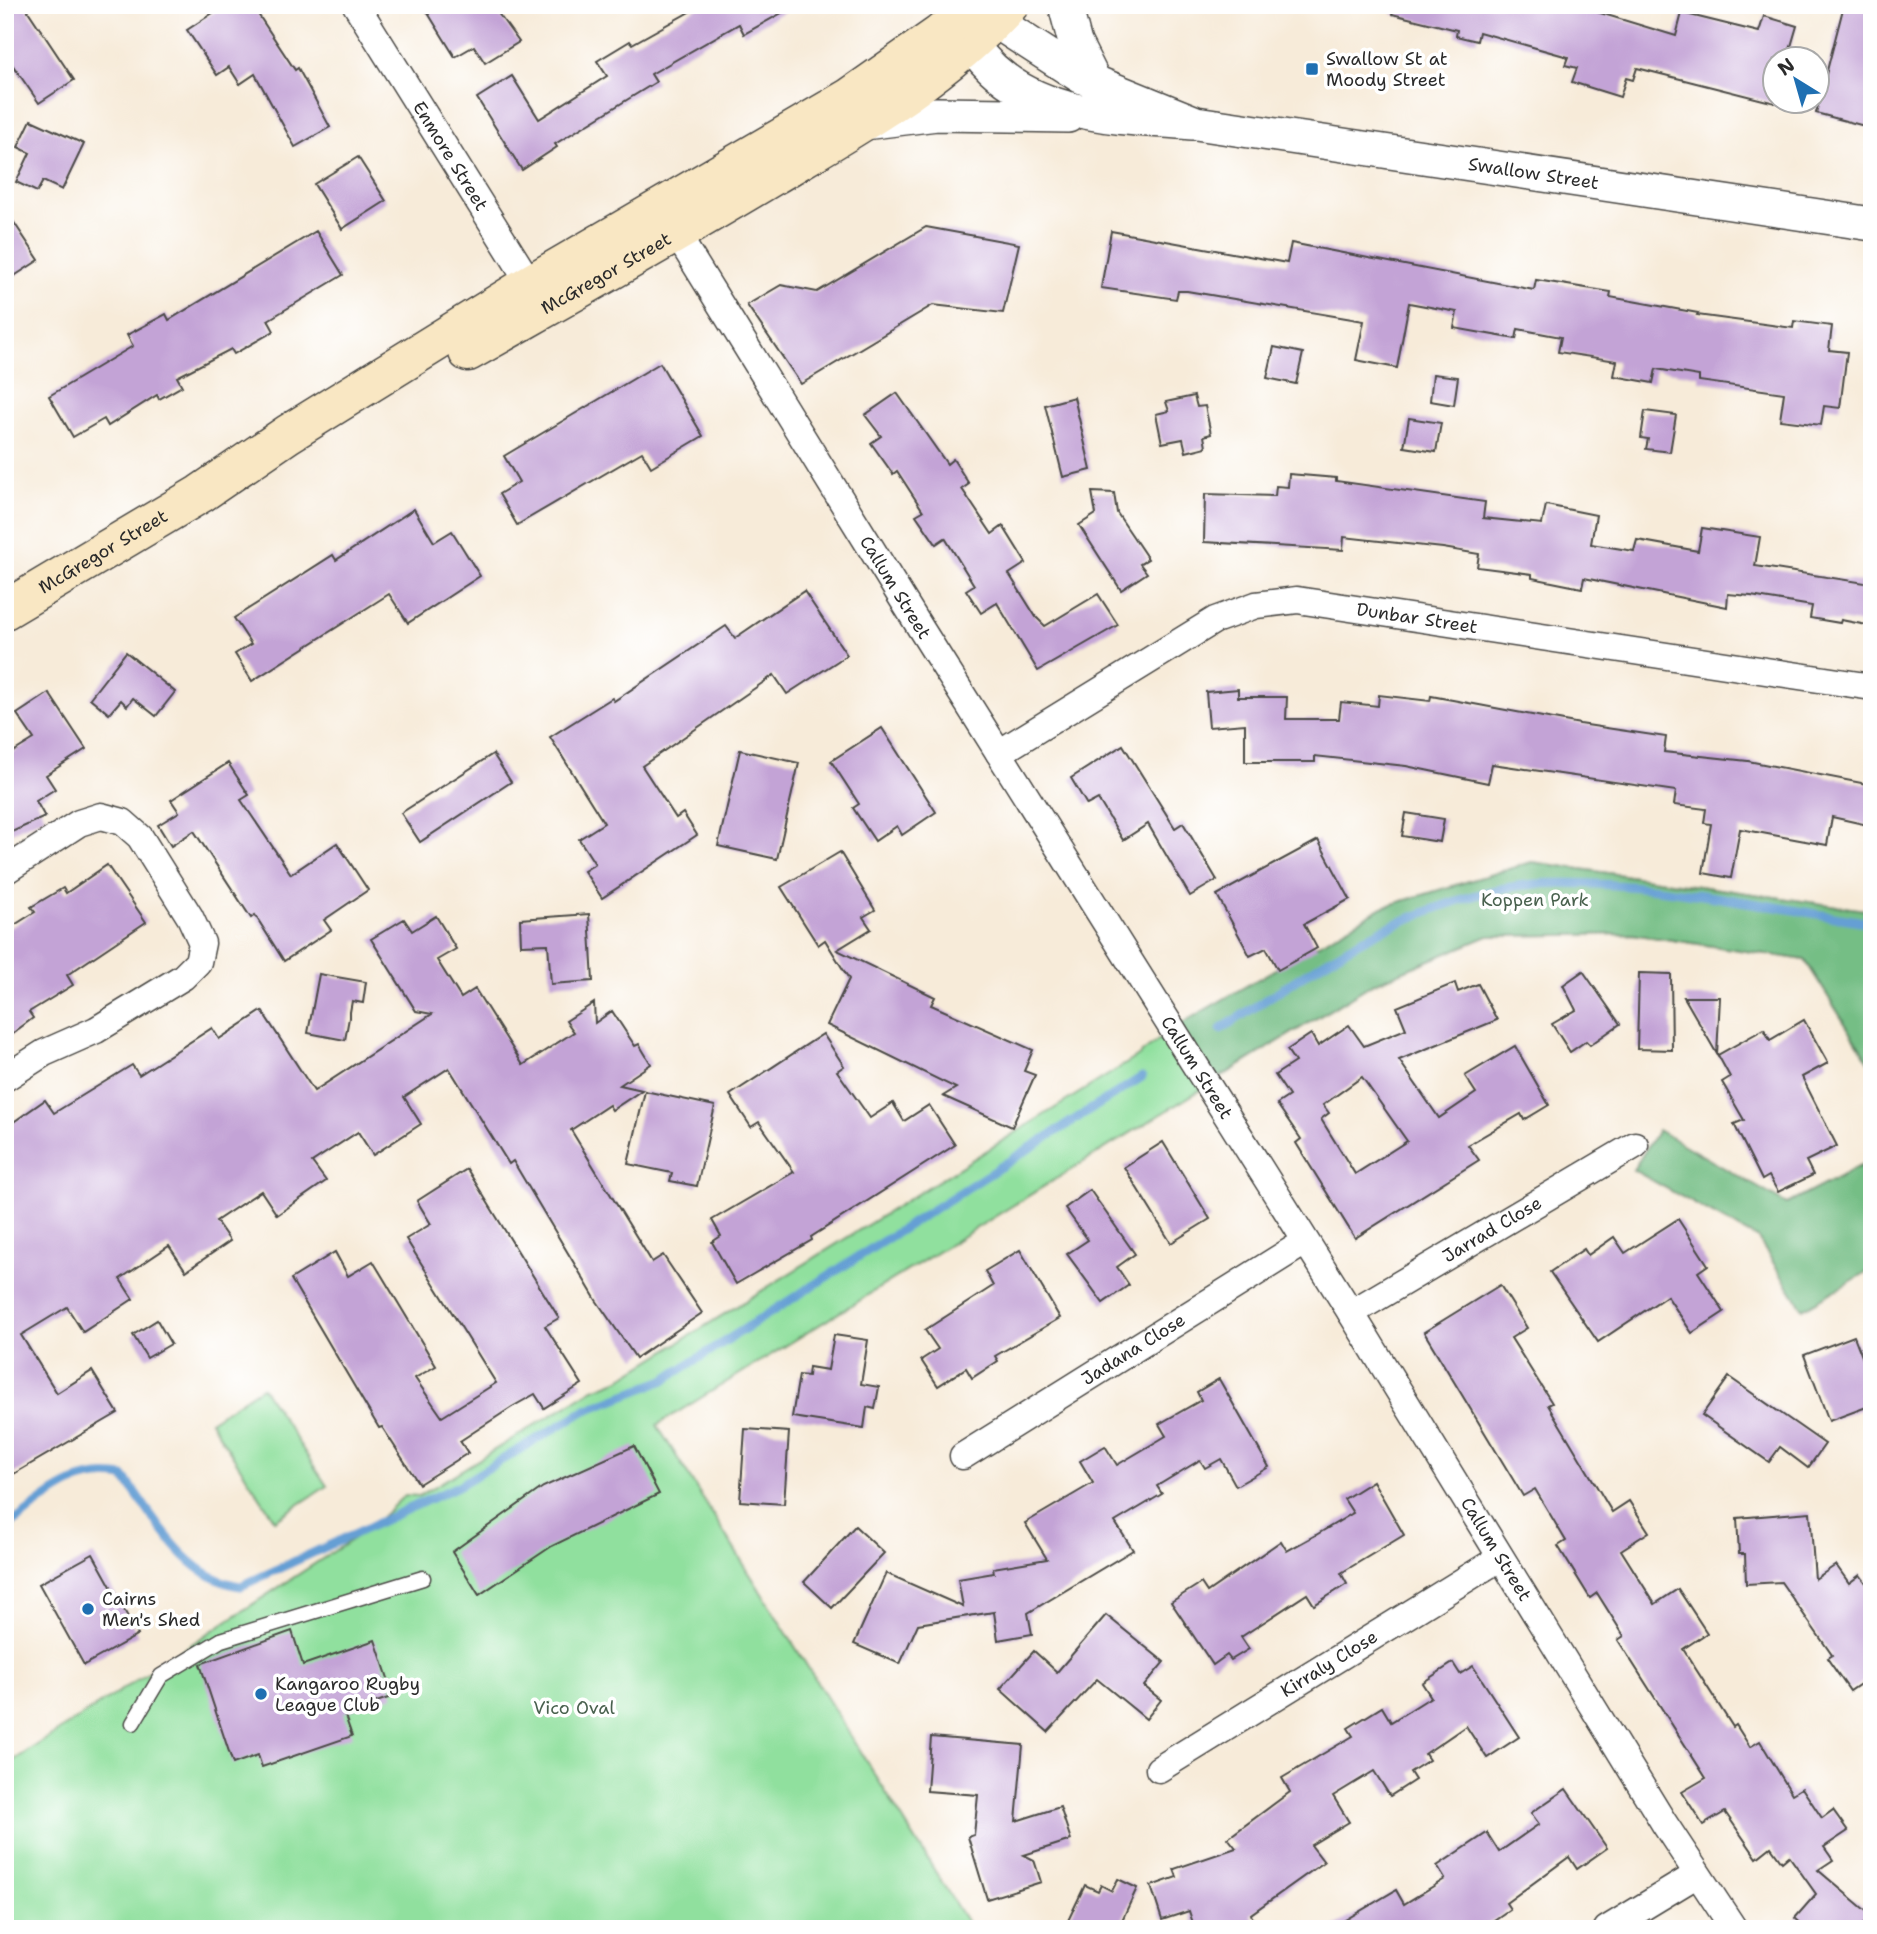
<svg xmlns="http://www.w3.org/2000/svg" width="1877" height="1934" viewBox="0 0 1877 1934" font-family="'Shantell Sans',sans-serif">
  <style>
    .green { fill: #90e09e; stroke: #5e8664; stroke-width: 2 }
    .forest { fill: #74be85; stroke: #507458; stroke-width: 2 }
    .lines { fill: none; stroke-linecap: round; stroke-linejoin: round }
    .stream { stroke: #659fd4; stroke-width: 9 }
    .building { fill: #c3a3d6; fill-rule: evenodd }
    .service-casing { stroke: #4a4845; stroke-width: 17 }
    .minor-casing { stroke: #4a4845; stroke-width: 29 }
    .tertiary-casing { stroke: #4a4845; stroke-width: 36 }
    .secondary-casing { stroke: #4a4845; stroke-width: 41 }
    .service { stroke: #fff; stroke-width: 14 }
    .minor { stroke: #fff; stroke-width: 26 }
    .tertiary { stroke: #fff; stroke-width: 33 }
    .secondary { stroke: #f9e7c3; stroke-width: 38 }
    .poi-dot { fill: #1f6fb2; stroke: #fff; stroke-width: 2.5 }
    .labels { text-anchor: middle; dominant-baseline: central; stroke-width: 7; stroke-linejoin: round; paint-order: stroke }
    .poi-label { font-size: 18px; fill: #2b2b2b; stroke: #fff; text-anchor: start }
    .street-label { font-size: 18px; fill: #2b2b2b; stroke: #fff }
    .park-label { font-size: 18px; fill: #49614e; stroke: #fff }
  </style>
  <rect width="100%" height="100%" fill="#fff"/>
  <filter id="ink" filterUnits="userSpaceOnUse"><feTurbulence type="fractalNoise" baseFrequency=".0143" numOctaves="2"/><feDisplacementMap in="SourceGraphic" scale="14" xChannelSelector="R" yChannelSelector="G"/><feConvolveMatrix kernelMatrix="1 2 1 2 8 2 1 2 1" color-interpolation-filters="sRGB"/></filter>
  <filter id="wash" filterUnits="userSpaceOnUse"><feTurbulence type="fractalNoise" baseFrequency=".00686" numOctaves="4" result="noise"/><feDisplacementMap in="SourceGraphic" scale="28" xChannelSelector="R" yChannelSelector="G"/><feGaussianBlur stdDeviation="1.57" result="paint"/><feColorMatrix in="noise" values="0 0 0 0 0 0 0 0 0 0 0 0 0 0 0 0 0 1.4 0 .05"/><feComposite in="paint" operator="in"/></filter>
  <g filter="url(#wash)">
    <rect width="100%" height="100%" fill="#f7ebd9"/>
    <g class="green">
      <polygon points="1532,862 1872,911 1872,1066 1805,960 1632,934 1488,936 1372,984 657,1425 971,1929 5,1929 5,1766 371,1527 405,1495 419,1496 594,1389 620,1379 1137,1057 1172,1029 1383,907"/>
      <polygon points="262,1387 327,1486 275,1520 210,1421"/>
    </g>
    <g class="forest">
      <polygon points="1532,862 1872,911 1872,1066 1805,960 1632,934 1488,936 1372,984 1207,1085 1172,1029 1383,907"/>
      <polygon points="1658,1130 1787,1204 1872,1160 1872,1269 1803,1309 1758,1239 1633,1170"/>
    </g>
    <g class="lines">
      <g class="stream">
        <path d="M1221,1029C1278,993 1336,949 1398,923C1440,906 1490,887 1535,884C1644,878 1764,907 1872,923"/>
        <path d="M5,1528C46,1500 72,1468 124,1477C155,1518 186,1579 241,1586L458,1486L586,1410L664,1380L1142,1077"/>
      </g>
    </g>
    <g id="blocks">
      <g class="building">
        <polygon points="5,5 24,5 74,80 39,103 5,54"/>
        <polygon points="225,5 252,5 295,70 298,68 330,127 295,147 255,74 240,84 229,67 217,75 187,30"/>
        <polygon points="423,5 492,5 519,42 485,63 474,46 455,57"/>
        <polygon points="702,5 796,5 744,34 739,24 651,74 656,82 555,144 557,147 522,170 477,98 512,76 539,119 607,76 597,61 630,41 632,44"/>
        <polygon points="1393,5 1574,5 1676,36 1682,13 1759,32 1764,16 1797,26 1787,60 1775,60 1775,103 1637,68 1633,80 1626,78 1620,97 1572,82 1577,68 1565,65 1568,57 1479,32 1477,41 1456,36 1457,30 1392,14"/>
        <polygon points="1844,5 1872,5 1872,128 1816,113"/>
        <polygon points="31,120 84,144 62,190 43,181 37,192 16,182 30,153 18,147"/>
        <polygon points="358,157 386,201 342,229 314,184"/>
        <polygon points="5,209 39,260 5,282"/>
        <polygon points="926,227 1019,244 1003,313 933,305 801,384 747,305 781,285 817,292"/>
        <polygon points="316,231 343,275 268,320 274,331 234,354 231,349 177,377 182,386 159,399 157,395 108,426 104,419 73,437 49,396 133,346 127,335 166,314 169,320"/>
        <polygon points="1111,231 1287,263 1291,243 1534,290 1536,280 1611,292 1610,297 1698,313 1697,315 1793,328 1794,321 1832,326 1829,350 1847,352 1840,408 1824,406 1821,425 1780,420 1784,393 1699,381 1699,376 1656,369 1653,383 1614,376 1617,361 1558,352 1561,337 1518,329 1516,339 1454,328 1457,312 1409,303 1397,368 1356,360 1364,321 1187,291 1178,291 1176,299 1101,288"/>
        <polygon points="1274,347 1303,353 1296,384 1267,378"/>
        <polygon points="660,363 703,436 651,467 642,452 517,525 499,494 519,482 504,456"/>
        <polygon points="1433,374 1458,377 1454,405 1430,401"/>
        <polygon points="897,393 947,464 953,459 969,484 962,489 992,534 1003,526 1026,563 1009,574 1036,617 1045,626 1098,594 1118,625 1038,671 997,603 981,613 966,590 974,585 945,538 936,544 916,515 923,511 897,471 893,474 871,443 881,436 865,415"/>
        <polygon points="1194,396 1197,407 1205,406 1211,434 1204,436 1206,447 1186,452 1183,439 1162,443 1156,414 1169,411 1166,402"/>
        <polygon points="1074,397 1091,470 1063,477 1045,405"/>
        <polygon points="1645,411 1676,415 1670,452 1646,449 1648,439 1641,438"/>
        <polygon points="1409,418 1441,423 1436,452 1404,447"/>
        <polygon points="1289,474 1336,478 1336,481 1485,502 1483,518 1542,524 1546,505 1596,515 1591,544 1634,551 1637,540 1698,551 1702,528 1760,537 1755,566 1872,584 1872,626 1841,620 1840,623 1810,618 1812,606 1751,596 1728,594 1727,607 1584,578 1582,588 1532,578 1532,574 1477,567 1479,554 1443,548 1344,537 1343,550 1204,542 1205,494 1275,496 1276,486 1288,487"/>
        <polygon points="1092,492 1114,493 1117,513 1148,559 1140,564 1147,573 1121,590 1079,525 1096,514"/>
        <polygon points="414,509 434,542 452,531 480,576 408,623 389,594 252,681 235,654 251,644 234,618 333,555 336,560"/>
        <polygon points="804,591 847,655 787,694 774,675 642,766 676,818 683,813 697,835 602,898 584,871 595,864 579,839 604,823 550,737 612,698 614,701 726,626 735,638"/>
        <polygon points="126,652 175,692 156,716 133,698 127,706 121,700 109,714 90,698"/>
        <polygon points="1238,689 1238,697 1287,697 1286,719 1339,719 1341,702 1378,706 1379,695 1430,701 1431,696 1580,724 1666,737 1664,752 1748,761 1872,785 1872,826 1832,817 1827,845 1740,829 1731,878 1703,873 1711,824 1704,823 1706,809 1674,805 1676,791 1492,764 1488,783 1406,766 1315,756 1315,762 1245,762 1245,724 1209,727 1206,692"/>
        <polygon points="49,693 86,749 46,775 55,789 36,801 45,817 5,835 5,757 34,739 17,714"/>
        <polygon points="882,728 936,812 902,835 897,826 875,841 853,808 859,804 831,761"/>
        <polygon points="1123,745 1175,828 1183,823 1217,880 1190,896 1148,824 1123,840 1098,799 1087,805 1071,778"/>
        <polygon points="740,750 799,763 777,859 718,846"/>
        <polygon points="493,754 511,782 420,842 401,813"/>
        <polygon points="228,763 249,795 241,800 291,874 337,843 368,890 324,920 331,930 284,961 255,915 251,918 194,831 171,846 158,825 179,812 171,800"/>
        <polygon points="1406,813 1444,819 1440,842 1402,836"/>
        <polygon points="1318,840 1350,899 1304,924 1317,948 1278,970 1266,948 1250,956 1217,895"/>
        <polygon points="840,852 875,910 863,917 871,929 837,950 935,997 931,1005 1033,1050 1024,1071 1035,1075 1012,1127 943,1096 956,1088 827,1025 849,979 825,940 818,945 781,887"/>
        <polygon points="107,865 146,922 67,975 73,985 29,1012 33,1018 5,1039 5,931 35,912 31,907 63,888 66,893"/>
        <polygon points="589,914 593,981 551,984 548,944 521,945 520,919"/>
        <polygon points="436,916 456,949 437,960 461,998 475,989 523,1065 574,1032 566,1021 594,1003 595,1023 612,1011 635,1046 639,1044 651,1064 620,1085 642,1090 612,1110 609,1105 571,1130 652,1262 663,1255 702,1313 636,1358 596,1300 513,1161 509,1164 449,1068 404,1097 421,1124 373,1155 358,1132 312,1162 326,1181 277,1215 261,1191 216,1221 230,1241 186,1271 169,1246 120,1279 133,1299 83,1332 67,1307 21,1335 57,1393 92,1371 118,1413 5,1479 5,1128 45,1100 54,1113 132,1065 139,1075 212,1028 219,1039 262,1011 314,1091 432,1014 416,1011 371,939 404,919 412,931"/>
        <polygon points="1583,971 1620,1024 1590,1045 1586,1041 1570,1052 1552,1024 1576,1010 1563,985"/>
        <polygon points="1639,973 1671,974 1672,1050 1637,1049"/>
        <polygon points="319,974 366,982 363,1003 352,1001 345,1040 308,1033"/>
        <path d="M1455,983L1458,992L1478,984L1497,1020L1399,1060L1439,1118L1476,1093L1465,1076L1515,1046L1549,1105L1524,1120L1521,1114L1468,1145L1479,1160L1355,1238L1296,1143L1301,1139L1277,1104L1289,1096L1275,1075L1295,1062L1287,1050L1311,1034L1318,1046L1349,1025L1364,1046L1406,1029L1397,1007ZM1362,1077L1407,1141L1355,1174L1321,1119L1329,1113L1323,1105Z"/>
        <polygon points="1684,997 1720,997 1717,1054"/>
        <polygon points="1804,1020 1828,1063 1802,1077 1837,1146 1806,1161 1813,1175 1778,1192 1769,1176 1762,1180 1734,1124 1744,1120 1722,1082 1730,1077 1718,1055 1764,1029 1770,1040"/>
        <polygon points="823,1034 844,1066 837,1071 870,1118 893,1103 904,1121 929,1105 955,1145 811,1237 812,1240 736,1284 712,1242 721,1236 712,1220 794,1172 759,1122 751,1127 730,1095"/>
        <polygon points="645,1091 715,1106 697,1186 670,1181 672,1173 628,1164"/>
        <polygon points="1163,1142 1210,1219 1171,1243 1124,1167"/>
        <polygon points="467,1169 559,1318 545,1326 582,1384 544,1408 535,1394 512,1407 460,1441 468,1453 419,1484 382,1427 379,1428 291,1279 335,1252 348,1276 373,1261 436,1366 415,1378 442,1417 496,1383 406,1239 431,1224 417,1201"/>
        <polygon points="1090,1190 1135,1254 1117,1267 1129,1285 1103,1303 1067,1254 1088,1240 1065,1208"/>
        <polygon points="1678,1219 1708,1265 1698,1272 1724,1312 1692,1333 1667,1296 1598,1342 1550,1272 1584,1249 1588,1255 1614,1237 1625,1253"/>
        <polygon points="1020,1250 1060,1318 995,1356 998,1361 972,1378 966,1368 938,1386 921,1360 938,1349 925,1330 993,1286 985,1271"/>
        <polygon points="1500,1285 1527,1328 1511,1338 1552,1403 1548,1405 1612,1512 1629,1501 1649,1532 1621,1550 1655,1604 1678,1589 1707,1633 1683,1649 1733,1727 1736,1725 1750,1747 1760,1741 1792,1794 1802,1788 1822,1818 1833,1810 1848,1831 1824,1847 1833,1860 1818,1870 1871,1915 1859,1929 1807,1929 1795,1918 1816,1894 1789,1856 1782,1862 1771,1847 1757,1858 1725,1812 1703,1825 1682,1792 1706,1778 1618,1640 1624,1636 1597,1593 1590,1598 1558,1546 1566,1541 1535,1489 1523,1496 1424,1332"/>
        <polygon points="157,1320 171,1344 147,1358 133,1335"/>
        <polygon points="834,1335 868,1340 861,1384 879,1387 875,1409 867,1407 864,1428 792,1417 799,1375 808,1376 809,1367 828,1370"/>
        <polygon points="1854,1336 1872,1382 1872,1405 1829,1421 1804,1355"/>
        <polygon points="1729,1377 1825,1444 1808,1468 1780,1447 1769,1462 1702,1415"/>
        <polygon points="1219,1379 1269,1467 1236,1486 1221,1459 1205,1468 1200,1460 1157,1486 1162,1494 1115,1522 1133,1550 1028,1613 1032,1634 998,1640 994,1612 918,1624 900,1664 854,1644 886,1573 963,1607 958,1579 994,1573 993,1568 1047,1559 1025,1523 1093,1483 1080,1461 1105,1446 1117,1465 1166,1436 1159,1424 1201,1400 1197,1392"/>
        <polygon points="745,1429 789,1432 784,1504 740,1501"/>
        <polygon points="634,1446 659,1494 552,1546 479,1595 452,1552 543,1487"/>
        <polygon points="1373,1481 1404,1535 1341,1573 1347,1584 1314,1605 1307,1594 1241,1637 1249,1649 1231,1660 1227,1655 1213,1665 1171,1602 1201,1583 1207,1592 1281,1541 1287,1551 1316,1535 1353,1513 1344,1499"/>
        <polygon points="1810,1512 1815,1579 1836,1565 1849,1583 1860,1575 1872,1591 1872,1676 1850,1691 1827,1658 1832,1655 1781,1582 1746,1584 1745,1554 1739,1554 1737,1518"/>
        <polygon points="855,1526 884,1553 832,1608 804,1582"/>
        <polygon points="93,1554 138,1635 84,1665 39,1584"/>
        <polygon points="1106,1615 1164,1662 1144,1686 1161,1700 1146,1719 1097,1679 1048,1732 1000,1689 1034,1651 1057,1672"/>
        <polygon points="292,1631 303,1665 375,1640 394,1696 344,1713 352,1736 262,1767 258,1755 233,1764 200,1664"/>
        <polygon points="1453,1663 1460,1674 1473,1666 1519,1737 1487,1758 1466,1726 1425,1754 1429,1760 1410,1772 1415,1780 1390,1796 1374,1771 1333,1796 1349,1822 1311,1845 1324,1862 1251,1914 1256,1929 1195,1929 1189,1911 1162,1920 1151,1886 1177,1877 1174,1869 1236,1848 1228,1838 1290,1792 1282,1778 1353,1736 1348,1728 1382,1707 1391,1722 1431,1697 1422,1683"/>
        <polygon points="931,1737 1023,1745 1016,1821 1060,1807 1071,1840 1024,1855 1034,1860 1041,1882 987,1899 968,1837 974,1835 978,1795 927,1791"/>
        <polygon points="1566,1789 1607,1848 1577,1869 1569,1857 1506,1903 1510,1909 1481,1929 1330,1929 1396,1890 1404,1904 1445,1879 1437,1866 1487,1833 1499,1852 1539,1824 1531,1813"/>
        <polygon points="1118,1879 1137,1888 1118,1929 1064,1929 1085,1885 1098,1891 1101,1885 1112,1891"/>
      </g>
    </g>
  </g>
  <g filter="url(#ink)">
    <use href="#blocks" fill-opacity="0" stroke="#4a4845" stroke-width="2"/>
    <g class="lines">
      <defs>
        <polyline id="service" points="133,1723 161,1676 221,1640 423,1578"/>
        <g id="minor">
          <path id="s1" d="M356,5L539,298"/>
          <path id="s2" d="M668,220L921,629L1351,1313L1664,1823L1734,1929"/>
          <path id="s3" d="M999,753L1215,620L1256,605L1297,600L1872,687"/>
          <polyline points="5,871 79,823 101,816 123,822 140,837 190,917 202,943 198,962 183,977 96,1030 44,1053 5,1078"/>
          <path id="s4" d="M1351,1313L1635,1145"/>
          <path id="s5" d="M963,1456L1305,1242"/>
          <path id="s6" d="M1159,1769L1500,1558"/>
          <polyline points="1607,1929 1696,1875"/>
        </g>
        <g id="tertiary">
          <polyline points="1065,5 1075,43 1095,83"/>
          <polyline points="864,123 937,114 1068,116"/>
          <path id="s7" d="M1196,123L1080,76L995,21L964,15C966,24 967,38 973,46C1022,118 1119,118 1196,123L1872,224"/>
        </g>
        <g id="secondary">
          <path id="s8" d="M468,352C570,294 672,237 773,176C857,126 942,79 1009,5"/>
          <path id="s9" d="M5,610L200,494L288,434L530,284L849,98L940,34L974,5"/>
        </g>
      </defs>
      <use href="#service" class="service-casing"/>
      <use href="#minor" class="minor-casing"/>
      <use href="#tertiary" class="tertiary-casing"/>
      <use href="#secondary" class="secondary-casing"/>
      <use href="#service" class="service"/>
      <use href="#minor" class="minor"/>
      <use href="#tertiary" class="tertiary"/>
      <use href="#secondary" class="secondary"/>
    </g>
  </g>
  <g class="poi-dot">
    <rect x="1305" y="62" width="14" height="14" rx="3.5"/>
    <circle cx="88" cy="1609" r="7"/>
    <circle cx="261" cy="1694" r="7"/>
  </g>
  <g class="labels">
    <g class="poi-label">
      <text x="1326" y="59">Swallow St at<tspan x="1326" dy="21">Moody Street</tspan></text>
      <text x="102" y="1599">Cairns<tspan x="102" dy="21">Men's Shed</tspan></text>
      <text x="275" y="1684">Kangaroo Rugby<tspan x="275" dy="21">League Club</tspan></text>
    </g>
    <g class="street-label">
      <text stroke="none"><textPath href="#s1" startOffset="178">Enmore Street</textPath></text>
      <text stroke="none"><textPath href="#s7" startOffset="877">Swallow Street</textPath></text>
      <text stroke="none"><textPath href="#s8" startOffset="159">McGregor Street</textPath></text>
      <text stroke="none"><textPath href="#s9" startOffset="114">McGregor Street</textPath></text>
      <text stroke="none"><textPath href="#s2" startOffset="432">Callum Street</textPath></text>
      <text stroke="none"><textPath href="#s3" startOffset="460">Dunbar Street</textPath></text>
      <text stroke="none"><textPath href="#s2" startOffset="999">Callum Street</textPath></text>
      <text stroke="none"><textPath href="#s4" startOffset="164">Jarrad Close</textPath></text>
      <text stroke="none"><textPath href="#s5" startOffset="201">Jadana Close</textPath></text>
      <text stroke="none"><textPath href="#s2" startOffset="1566">Callum Street</textPath></text>
      <text stroke="none"><textPath href="#s6" startOffset="200">Kirraly Close</textPath></text>
    </g>
    <g class="park-label">
      <text x="1535" y="900">Koppen Park</text>
      <text x="574" y="1708">Vico Oval</text>
    </g>
  </g>
  <rect width="1877" height="1934" fill="none" stroke="#fff" stroke-width="28"/>
  <g transform="translate(1796 80) rotate(323)"><circle r="33" fill="#ffffff" stroke="#aaaaaa" stroke-width="2"/>
  <path d="M0-5L12 26L0 18L-12 26Z" fill="#1f6fb2"/>
  <text y="-10" font-size="19" font-weight="bold" text-anchor="middle" fill="#2b2b2b">N</text>
  </g>
</svg>
